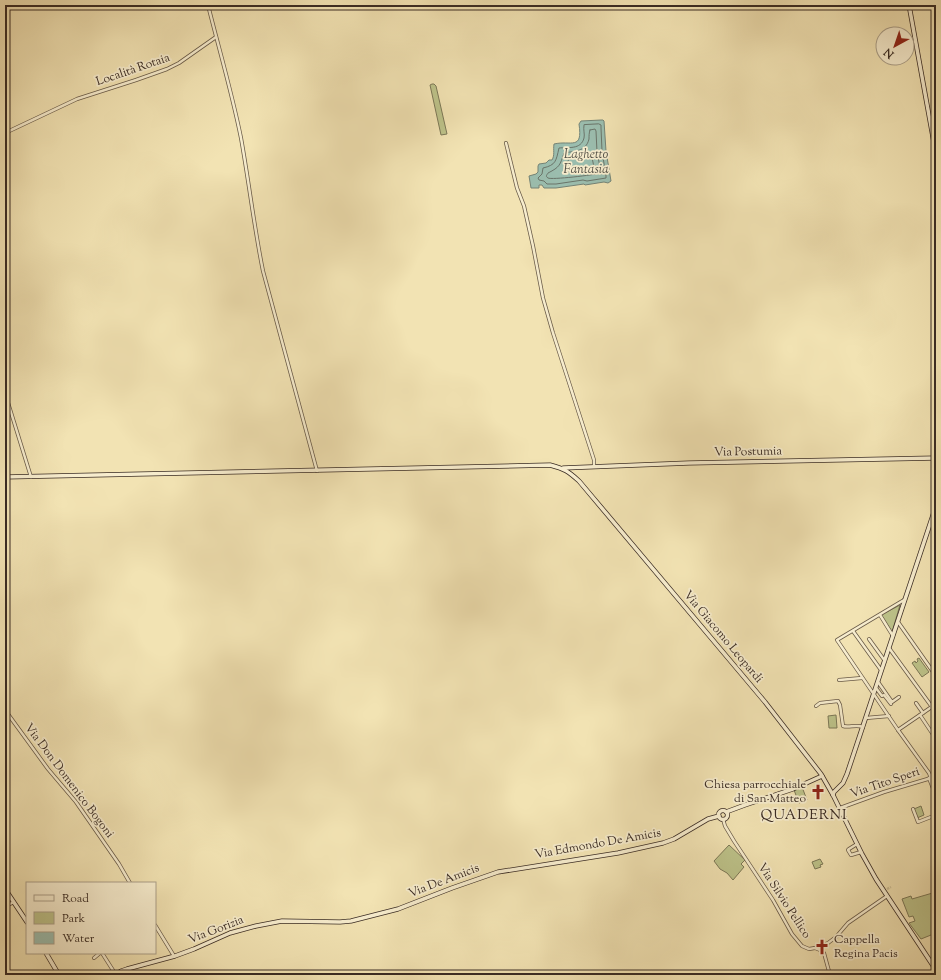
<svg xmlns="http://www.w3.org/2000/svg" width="941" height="980" viewBox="0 0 941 980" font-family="'Sorts Mill Goudy',serif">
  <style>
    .green { fill: #bdc38a; stroke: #7c7857 }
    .water { fill: #9bbeaf; stroke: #748477 }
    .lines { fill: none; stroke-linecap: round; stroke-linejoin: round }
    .shore { stroke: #6a756a; stroke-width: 1 }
    .street-tunnel { stroke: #cdbe96; stroke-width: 2.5; stroke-dasharray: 2.5 1; stroke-linecap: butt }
    .street-casing { stroke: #685a48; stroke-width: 4 }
    .secondary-casing { stroke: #3a2c24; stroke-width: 5 }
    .street { stroke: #f7edce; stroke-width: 2.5 }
    .secondary { stroke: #f7edce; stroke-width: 3.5 }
    .labels { text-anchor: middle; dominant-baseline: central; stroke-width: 3.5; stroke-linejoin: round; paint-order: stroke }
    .street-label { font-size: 12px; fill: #3a2c24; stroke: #f7edce }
    .poi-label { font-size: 12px; fill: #3a2c24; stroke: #f7edce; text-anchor: end }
    .water-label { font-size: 13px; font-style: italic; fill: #525047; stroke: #f7edce }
    .quarter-label { font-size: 14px; letter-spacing: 1px; fill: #3a2c24; stroke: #f7edce }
  </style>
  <rect width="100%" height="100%" fill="#f2e3b3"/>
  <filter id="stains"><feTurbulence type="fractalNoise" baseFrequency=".005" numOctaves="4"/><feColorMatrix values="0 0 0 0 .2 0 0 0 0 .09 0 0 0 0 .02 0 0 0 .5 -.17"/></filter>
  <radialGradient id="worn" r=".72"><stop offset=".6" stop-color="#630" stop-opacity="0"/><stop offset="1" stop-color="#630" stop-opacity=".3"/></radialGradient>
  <g class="green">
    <polygon points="432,84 434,84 436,86 447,134 441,135 430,85"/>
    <polygon points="900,605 892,632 881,615"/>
    <polygon points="919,658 929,672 922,677 912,663 915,661 916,663 918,661 917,659"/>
    <polygon points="836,715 837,728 829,728 828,716"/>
    <polygon points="802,787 807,800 799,803 794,790"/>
    <polygon points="921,806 924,815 917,818 914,809"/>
    <polygon points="729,845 745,860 741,864 744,867 733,880 727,873 720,869 714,861"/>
    <polygon points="820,859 823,864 820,865 821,867 815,869 812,862"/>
    <polygon points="936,892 936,933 921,939 909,923 915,921 913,916 909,917 902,899 911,896 912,899"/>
  </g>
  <path class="water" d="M601,120H603L604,121L606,151L611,181L608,183L604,182L585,185L584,184L556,188H544L542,185H539V188H531L529,176L536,174L538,172V166L539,164L546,163L549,160H552C555,155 553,150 554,144C571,140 583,151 579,124L581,121Z"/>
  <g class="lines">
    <g class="shore">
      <path d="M599,124L601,125V128L602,151L606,176V178L587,181L583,180L556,184H547L544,181L539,180L538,178L542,174L543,168C556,165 556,161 559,148C568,147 581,150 584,138C585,134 583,130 584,125Z"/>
      <path d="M590,130L595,129L596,131L597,152L601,172L600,173C595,175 551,180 548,178C545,176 547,175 548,173C560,167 560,165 564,153C574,151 586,152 589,139C589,136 589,133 590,130Z"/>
      <polygon points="589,152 591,153 594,167 593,169 566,172 564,171 564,169 569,159 579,157"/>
    </g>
    <polyline class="street-tunnel" points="887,889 891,887"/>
    <defs>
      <g id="street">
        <path d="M208,5C219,49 232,93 241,138C249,182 254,227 263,271L317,471"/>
        <polyline points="5,133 77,99 136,80 167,69 179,63 216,37"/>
        <polyline points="506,143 517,188 524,206 533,246 543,298 553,333 594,460 594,466"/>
        <polyline points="5,393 31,477"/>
        <polyline points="904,600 837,640 898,730 929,773 931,778"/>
        <polyline points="880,615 893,636"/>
        <polyline points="898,622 936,676"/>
        <polyline points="853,631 881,670"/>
        <polyline points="869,639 885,661"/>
        <polyline points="889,648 932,707"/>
        <polyline points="839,680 862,678"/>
        <polyline points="878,682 892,702 899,697"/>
        <polyline points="876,688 882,696 884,695 891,704"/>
        <polyline points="916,703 923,713"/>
        <path d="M816,706L820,703L838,701L840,705L843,726C849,728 856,724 863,727"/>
        <polyline points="5,710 48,769 76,802 119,864 130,883"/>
        <polyline points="920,715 936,739"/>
        <polyline points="866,718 889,716"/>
        <polyline points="898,730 936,704"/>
        <polyline points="929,778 936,796"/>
        <polyline points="840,808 884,792 931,778 936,775"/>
        <polyline points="913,809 918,822 936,815"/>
        <polyline points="723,819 725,826 734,841 773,900 792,934 802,946 809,949 815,948 828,943 836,937 848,923 887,896"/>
        <polyline points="857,844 849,849 848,850 851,855 861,852"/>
        <polyline points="5,903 10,904 14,902"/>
        <polyline points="155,925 174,956"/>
        <polyline points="815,948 820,950 824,953 830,975"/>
        <polyline points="102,953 116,975"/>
        <polyline points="94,958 100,953"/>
      </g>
      <g id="secondary">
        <polyline points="909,5 936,154"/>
        <polyline points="563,468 689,463 936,458"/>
        <path d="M5,477L550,465C565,469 568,471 579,481L765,702L821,774L833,795L862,854L876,879L936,970"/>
        <polyline points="833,795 834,792 843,783 847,774 936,506"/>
        <circle cx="723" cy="815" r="4.5"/>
        <polyline points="726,812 745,805 793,789 822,776"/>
        <polyline points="5,889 27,922"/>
        <polyline points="46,953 59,975"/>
        <polyline points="116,975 121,971 127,969 175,956 194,949 230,933 256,926 282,921 340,922 351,921 398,909 452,888 498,872 618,853 663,843 674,839 708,819 719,816"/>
      </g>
    </defs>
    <use href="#street" class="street-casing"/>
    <use href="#secondary" class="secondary-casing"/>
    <use href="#street" class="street"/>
    <use href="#secondary" class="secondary"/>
  </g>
  <defs>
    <symbol id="church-bare" viewBox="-9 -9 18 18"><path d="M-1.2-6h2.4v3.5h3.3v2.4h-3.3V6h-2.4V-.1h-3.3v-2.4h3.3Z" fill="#8f2418" stroke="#f7edce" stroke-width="2.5" paint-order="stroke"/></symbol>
  </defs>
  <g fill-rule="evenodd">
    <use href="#church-bare" x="807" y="781" width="22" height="22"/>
    <use href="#church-bare" x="811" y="936" width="22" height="22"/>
  </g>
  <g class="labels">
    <g class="street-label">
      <text transform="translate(133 70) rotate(-19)">Località Rotaia</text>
      <text transform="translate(748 452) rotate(-1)">Via Postumia</text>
      <text transform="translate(723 637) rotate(50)">Via Giacomo Leopardi</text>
      <text transform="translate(69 781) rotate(53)">Via Don Domenico Bogoni</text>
      <text transform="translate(885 783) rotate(-19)">Via Tito Speri</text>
      <text transform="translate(598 844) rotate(-10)">Via Edmondo De Amicis</text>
      <text transform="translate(444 881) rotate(-21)">Via De Amicis</text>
      <text transform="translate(784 901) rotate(57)">Via Silvio Pellico</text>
      <text transform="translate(216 930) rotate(-21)">Via Gorizia</text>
    </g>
    <g class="poi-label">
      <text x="806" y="785">Chiesa parrocchiale<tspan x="806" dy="14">di San Matteo</tspan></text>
      <text x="834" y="940" text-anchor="start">Cappella<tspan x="834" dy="14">Regina Pacis</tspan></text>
    </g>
    <g class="water-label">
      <text x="586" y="155">Laghetto<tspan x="586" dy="15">Fantasia</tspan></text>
    </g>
    <g class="quarter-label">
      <text x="804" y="816">QUADERNI</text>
    </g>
  </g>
  <rect width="941" height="980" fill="none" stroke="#f2e3b3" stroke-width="20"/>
  <rect x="6" y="6" width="929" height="968" fill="none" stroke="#3a2c24" stroke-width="2"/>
  <rect x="10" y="10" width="921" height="960" fill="none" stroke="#3a2c24"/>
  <rect x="26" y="882" width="130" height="72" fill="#f7edce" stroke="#aba08a"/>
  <rect x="34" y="895" width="20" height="6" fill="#f7edce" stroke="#aba08a"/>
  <text x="62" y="902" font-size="12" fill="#3a2c24">Road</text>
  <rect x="34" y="912" width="20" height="12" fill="#bdc38a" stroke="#aba08a"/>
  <text x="62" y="922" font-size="12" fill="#3a2c24">Park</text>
  <rect x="34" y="932" width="20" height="12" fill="#9bbeaf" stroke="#aba08a"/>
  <text x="62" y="942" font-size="12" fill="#3a2c24">Water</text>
  <g transform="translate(895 46) rotate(220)"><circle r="19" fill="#f7edce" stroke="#aba08a"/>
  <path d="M0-3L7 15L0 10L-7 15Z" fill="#8f2418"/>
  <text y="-6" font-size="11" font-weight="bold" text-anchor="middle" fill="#3a2c24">N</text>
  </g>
  <rect width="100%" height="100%" filter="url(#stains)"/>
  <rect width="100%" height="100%" fill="url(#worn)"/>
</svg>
